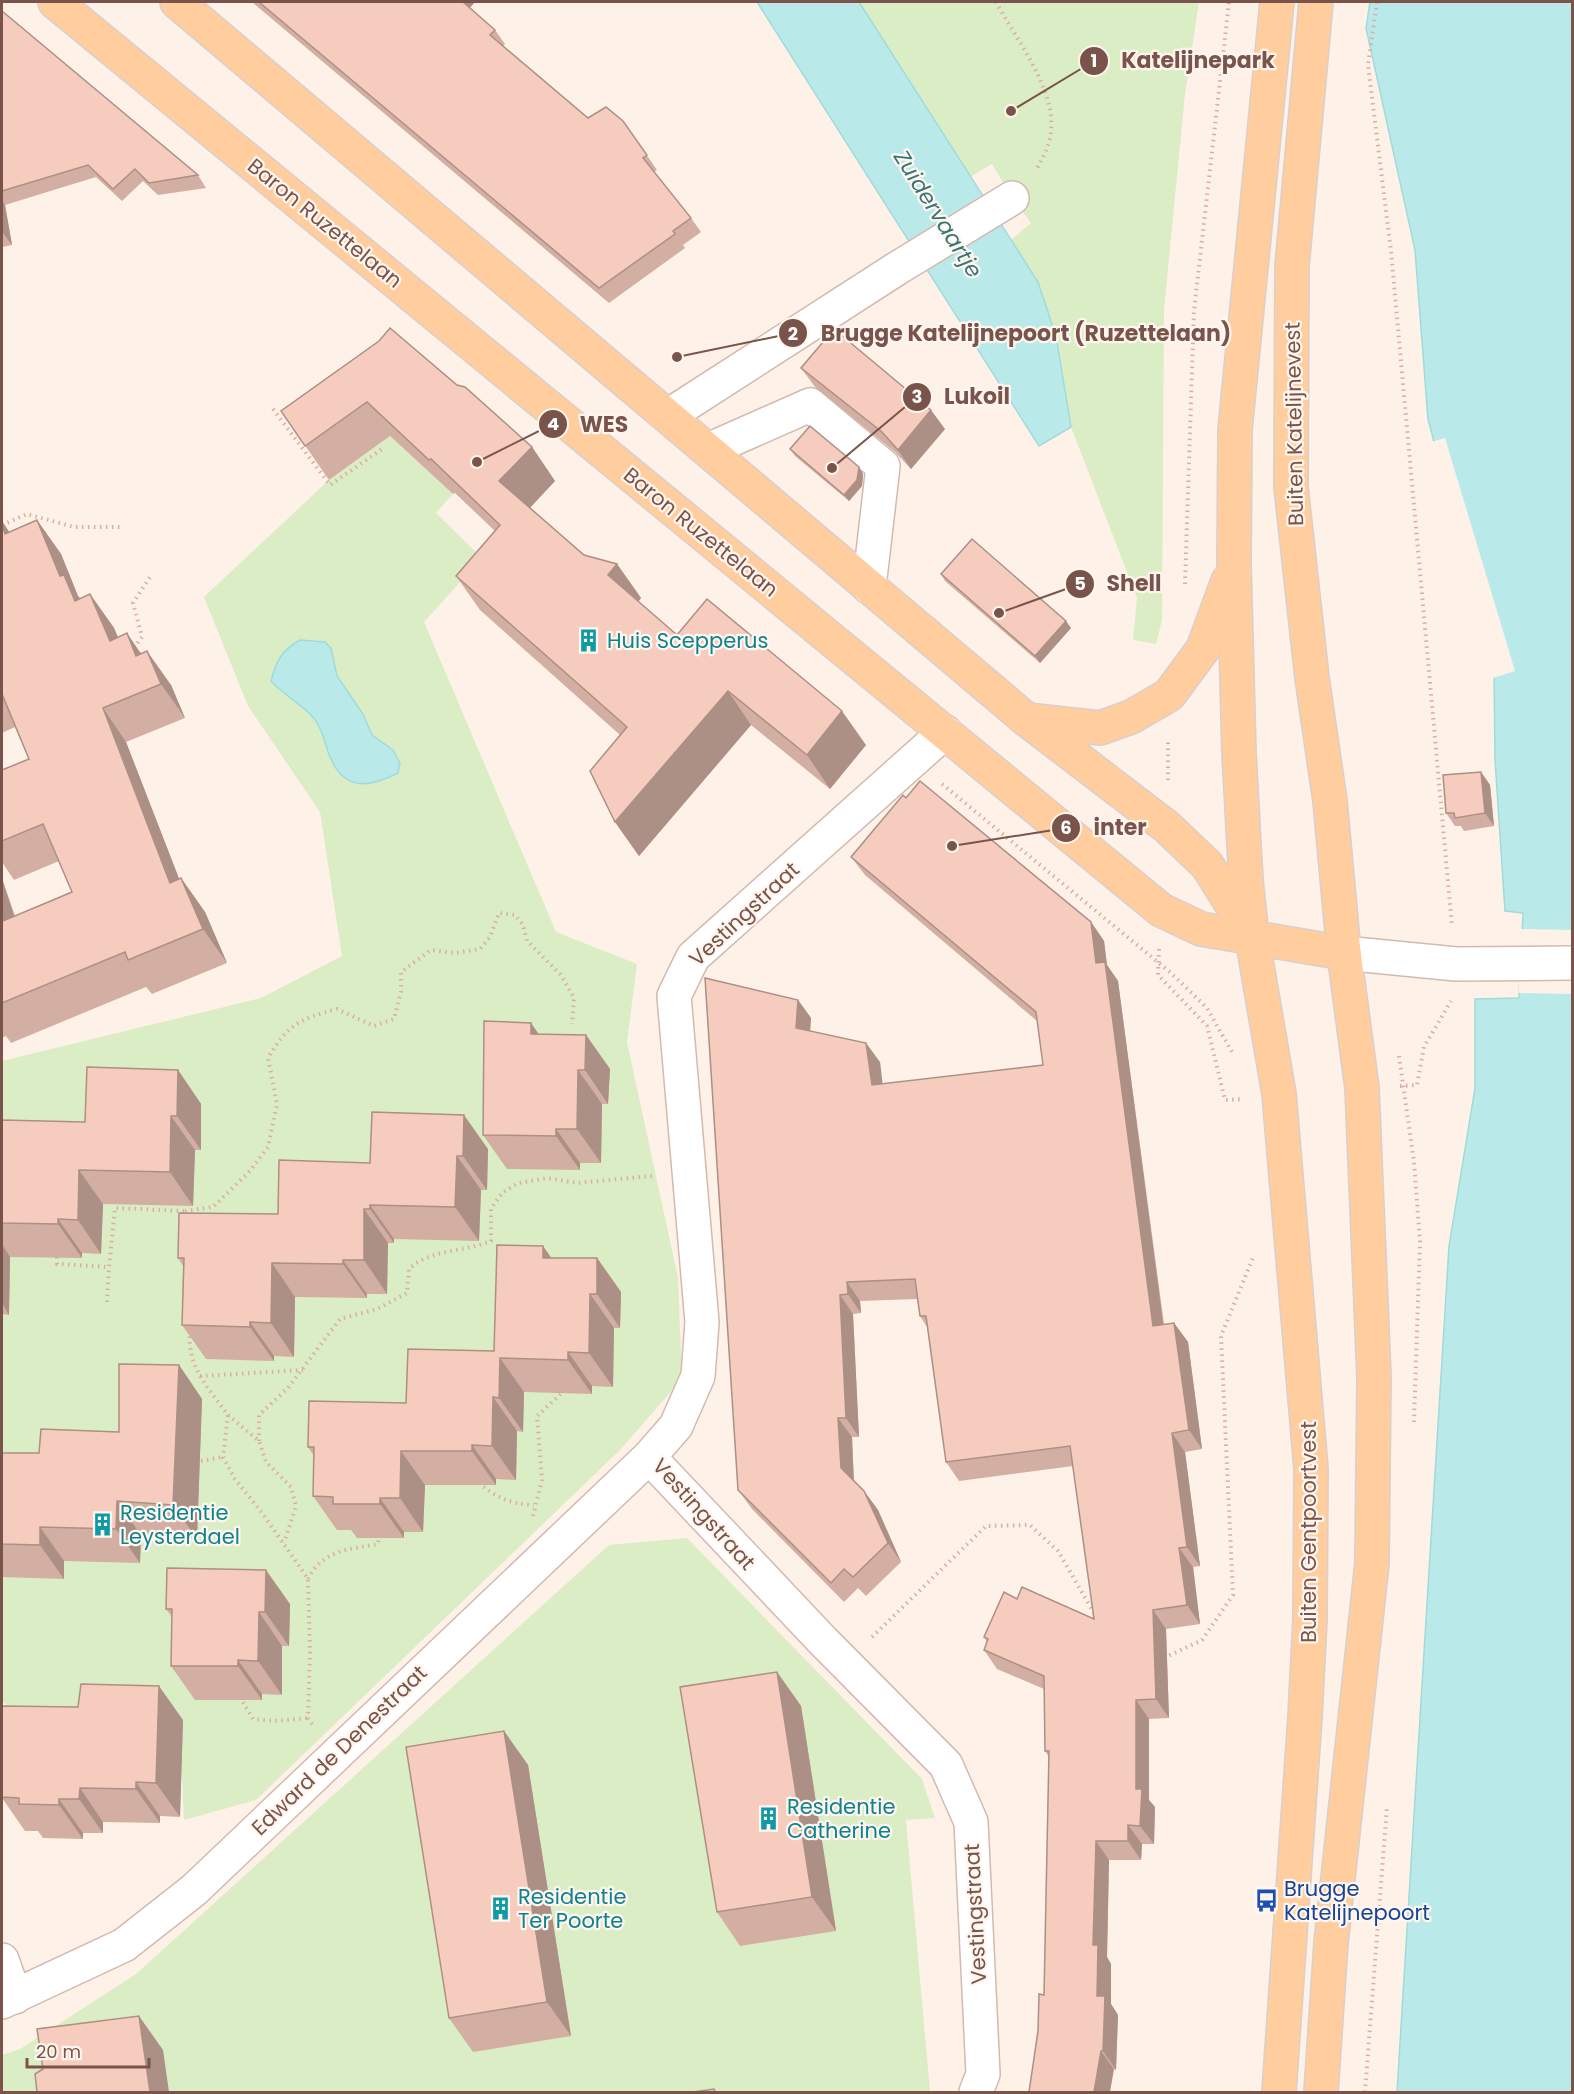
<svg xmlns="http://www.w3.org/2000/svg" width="1574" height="2094" viewBox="0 0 1574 2094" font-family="Poppins,sans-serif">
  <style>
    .green { fill: #dbedc5 }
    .water { fill: #bae9e9; stroke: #a0dbdb; stroke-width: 1.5 }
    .pier { fill: #fef2e8 }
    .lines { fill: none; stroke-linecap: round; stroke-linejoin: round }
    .minor-casing { stroke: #d3baaf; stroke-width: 36 }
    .major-casing { stroke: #dacfcc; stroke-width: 36 }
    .path { stroke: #daaea0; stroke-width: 4; stroke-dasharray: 1.5 4.5; stroke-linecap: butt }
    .minor { stroke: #fff; stroke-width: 33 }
    .major { stroke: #ffcd9e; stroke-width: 33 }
    .wall { fill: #d3afa3 }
    .shaded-wall { fill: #ac8f85 }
    .building { fill: #f5ccbe; stroke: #ac8f85; stroke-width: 1.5 }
    .labels { text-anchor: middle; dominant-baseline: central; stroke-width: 4.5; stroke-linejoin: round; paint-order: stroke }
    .street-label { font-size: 21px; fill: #7a544a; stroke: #fff7ef }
    .culture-label { font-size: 21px; fill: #0d838f; stroke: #fff7ef; text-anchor: start }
    .transit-label { font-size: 21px; fill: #164399; stroke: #fff7ef; text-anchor: start }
    .water-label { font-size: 22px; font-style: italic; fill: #397678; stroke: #fff7ef }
    .leader { fill: none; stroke: #7a544a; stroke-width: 2 }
    .callout-dot { fill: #7a544a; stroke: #fff7ef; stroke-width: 2 }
    .mark-label { font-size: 18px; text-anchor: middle; font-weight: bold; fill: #fff }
    .callout-label { font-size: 22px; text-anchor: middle; font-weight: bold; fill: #7a544a; stroke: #fff7ef; stroke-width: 4.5; stroke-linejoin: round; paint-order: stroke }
  </style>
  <rect width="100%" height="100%" fill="#fef2e8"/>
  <g class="green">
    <polygon points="859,2 1199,2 1185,94 1164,310 1162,620 1156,644 1133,640 1137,598 1071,427 1056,336 1038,282 1011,240 1031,223 1012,198 992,164 970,177"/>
    <polygon points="390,436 453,494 436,513 482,558 424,622 556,932 637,964 627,1042 678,1278 682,1379 620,1450 256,1800 184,1820 179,1720 18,1716 2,1701 2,1061 261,998 342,956 320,812 248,706 204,597 329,480"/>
    <polygon points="687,1538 922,1779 935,1818 906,1820 930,2092 2,2092 2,2055 20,2049 136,1974 609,1545"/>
  </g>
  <g class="water">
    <polygon points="757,2 859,2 1038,282 1056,336 1071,427 1039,446"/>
    <polygon points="1370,2 1572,2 1572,2092 1397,2092 1449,1246 1475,1088 1475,999 1519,998 1523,913 1505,911 1495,760 1494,670 1428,419 1415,250 1366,28"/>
    <path d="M300,640L325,642L331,648L337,676L363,714L372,735L393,750L400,763L398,773C367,789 342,791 328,752C324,739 321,725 310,714C298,702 284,695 271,681C276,661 282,650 300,640Z"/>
  </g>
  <g class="pier">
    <polygon points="1445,438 1515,671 1493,678 1431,442"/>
    <polygon points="1520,929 1572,930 1572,994 1519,993"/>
  </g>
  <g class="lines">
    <defs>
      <g id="minor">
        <polyline points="668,416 896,269 1012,198"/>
        <polyline points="708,450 810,405 883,466 869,587"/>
        <polyline points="1344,953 1456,964 1572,963"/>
        <polyline points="649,1457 823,1641 946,1765 971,1822 983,2074 976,2092"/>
        <polyline points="2,1960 15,1997"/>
        <polyline points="2,2002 124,1945 194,1890 649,1457 676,1426 698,1376 702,1322 674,996 693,957 945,732"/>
      </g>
      <g id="major">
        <polyline points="55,2 1161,910 1201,929 1344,953"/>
        <polyline points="177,2 1027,720 1167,827 1207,865 1249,932"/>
        <polyline points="1277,2 1235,430 1234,564 1239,753 1246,881 1252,937 1279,1094 1311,1469 1310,1618 1305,1717 1279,2092"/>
        <polyline points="1316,2 1292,266 1291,487 1312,678 1330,801 1344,953 1362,1088 1374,1377 1372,1563 1331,1943 1321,2092"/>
        <polyline points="1027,720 1100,728 1131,717 1169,695 1203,649 1228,581"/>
      </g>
    </defs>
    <use href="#minor" class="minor-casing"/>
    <use href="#major" class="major-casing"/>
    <g class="path">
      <path d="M996,2C1015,37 1056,90 1051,131C1050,145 1043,158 1036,170"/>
      <polyline points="1377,2 1368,65 1391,251 1452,926"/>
      <polyline points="273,409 330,485 385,447"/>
      <polyline points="2,525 27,514 74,527 123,527"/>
      <polyline points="1185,584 1194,311 1229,2"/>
      <polyline points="134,648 142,637 133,603 150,577"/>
      <polyline points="1168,780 1168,740"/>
      <polyline points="942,784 1171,973 1207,1008 1232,1052"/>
      <polyline points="1159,949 1158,975 1207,1026 1225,1100 1243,1099"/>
      <polyline points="1399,1056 1414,1162 1420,1242 1414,1422"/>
      <polyline points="1400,1086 1417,1085 1424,1047 1451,1001"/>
      <path d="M185,1211L213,1207L250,1171L268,1147L277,1104L268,1058C288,1024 300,1019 337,1009L374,1026L394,1019L401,992V972L431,950L456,953L480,949L490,937L499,913L515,915L523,925L527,941L561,975L574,998L572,1024"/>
      <polyline points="57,1257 57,1264 109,1267 115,1208 185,1211 186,1215"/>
      <polyline points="107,1302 109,1267"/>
      <path d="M190,1330C187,1368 207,1386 228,1415L223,1457L235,1479L263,1514L308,1579L310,1652L308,1718L313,1726"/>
      <polyline points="200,1376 303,1370"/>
      <polyline points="228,1415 259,1441 266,1462 291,1487 296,1506 284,1543"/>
      <path d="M259,1441V1415L288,1388L340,1319L377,1309L407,1293L409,1269C430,1249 464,1252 491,1241V1209L502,1193L518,1183L547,1178L577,1183L652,1176"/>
      <polyline points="201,1461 223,1457"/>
      <path d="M479,1483C497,1498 511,1504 534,1505"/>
      <polyline points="533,1516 542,1480 537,1416 565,1390"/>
      <path d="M308,1579C322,1550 350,1549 378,1544L379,1535"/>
      <polyline points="872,1637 986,1526 1030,1525 1058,1551 1094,1613"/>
      <polyline points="1164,1658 1202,1640 1233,1595 1221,1336 1254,1255"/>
      <polyline points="240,1697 253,1719 275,1721 308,1718"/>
      <polyline points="1365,2092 1387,1806"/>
    </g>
    <use href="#minor" class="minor"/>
    <use href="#major" class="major"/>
  </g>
  <g class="wall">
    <polygon points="252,2 475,2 469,8 495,30 505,44 503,46 588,118 623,121 657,170 654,172 691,218 701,232 683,245 685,248 609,303"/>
    <polygon points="2,11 198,175 206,188 158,195 143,181 122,201 96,177 5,205 12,245 2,247"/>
    <polygon points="379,341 532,447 555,481 530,508 584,555 617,564 641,598 638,602 677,635 866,745 830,789 751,725 639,856 615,822 620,735 480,610 456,576 495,531 455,493 453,494 390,436 329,480 281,411"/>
    <polygon points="801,368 945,429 911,469 895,452 815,387"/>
    <polygon points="790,449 859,467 863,474 862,486 849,501 795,456"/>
    <polygon points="37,520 61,554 78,596 81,599 90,594 114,628 118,637 141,653 171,685 185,718 126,742 179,879 181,878 205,912 227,963 152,994 146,987 11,1043 6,1036 2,1038 2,878 15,916 72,892 59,861 14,880 2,862 2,770 29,759 15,727 2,733 2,521 9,532"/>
    <polygon points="941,574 1071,628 1040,663 945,581"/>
    <polygon points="1481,772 1490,785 1494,826 1464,831 1461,826 1455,826 1446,813"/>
    <polygon points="906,798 1091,922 1104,941 1107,965 1118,981 1164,1324 1174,1323 1188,1342 1202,1449 1185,1452 1200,1566 1193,1567 1200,1624 1166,1629 1169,1718 1149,1719 1149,1800 1155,1807 1154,1844 1142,1844 1141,1860 1109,1860 1107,1957 1111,1964 1111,2004 1118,2015 1116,2070 1114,2069 1044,1995 1049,1757 1045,1751 1044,1689 997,1669 984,1650 987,1642 984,1637 1017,1599 1094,1619 1073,1466 959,1481 946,1462 927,1327 920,1316 917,1299 860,1301 861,1313 853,1314 859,1437 852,1437 854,1481 864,1491 878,1510 901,1562 866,1596 858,1588 844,1602 752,1509 738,1490 798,1000 811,1018 810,1031 880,1062 882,1084 1043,1065 1037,1021 865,875 851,857"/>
    <polygon points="539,1034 586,1035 610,1069 608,1104 602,1104 601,1163 580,1163 580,1170 507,1169 483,1135"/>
    <polygon points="178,1070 201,1104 201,1150 195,1150 193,1206 103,1204 101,1254 82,1253 82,1258 10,1257 9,1315 2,1314 2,1120 85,1122"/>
    <polygon points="488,1149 487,1190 481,1190 479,1241 394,1239 394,1243 388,1243 387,1294 367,1294 367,1298 295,1297 294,1357 274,1356 274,1361 206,1359 182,1325 183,1266 178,1258 278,1214 370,1163"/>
    <polygon points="552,1258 597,1258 621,1292 620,1328 614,1328 613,1387 592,1386 592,1394 524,1392 523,1432 517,1431 516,1480 496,1479 496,1485 425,1485 423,1532 404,1532 404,1538 357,1538 351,1530 337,1530 313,1496 314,1456 308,1447 406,1403 494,1351"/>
    <polygon points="179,1365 202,1399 197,1539 141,1535 140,1563 64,1561 64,1579 2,1577 2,1453 39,1453 119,1432"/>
    <polygon points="290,1604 289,1646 282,1646 282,1695 262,1694 262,1700 195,1700 171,1666 172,1617 166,1609"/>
    <polygon points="777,1672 801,1706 836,1931 740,1946 717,1912"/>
    <polygon points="2,1706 183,1720 180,1817 160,1816 160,1823 103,1822 103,1833 83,1833 83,1839 43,1838 38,1831 25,1831 2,1798"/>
    <polygon points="504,1731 528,1765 571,2036 473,2052 449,2018"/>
  </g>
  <g class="shaded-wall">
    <polygon points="460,2 475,2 467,11"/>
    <polygon points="2,200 5,205 12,245 3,233 2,224"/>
    <polygon points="931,410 945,429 911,469 898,450"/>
    <polygon points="532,447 555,481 523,515 499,481"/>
    <polygon points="859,467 863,474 862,486 849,501 844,495"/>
    <polygon points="37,520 61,554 78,596 88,609 75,601 60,576"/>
    <polygon points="2,521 23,553 5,534"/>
    <polygon points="617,564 641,598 632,609 608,575"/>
    <polygon points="90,594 114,628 133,675 110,641"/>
    <polygon points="1066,621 1071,628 1040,663 1035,656"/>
    <polygon points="127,633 150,667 136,656"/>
    <polygon points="147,651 171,685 185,718 161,684"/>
    <polygon points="728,691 751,725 639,856 615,822"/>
    <polygon points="103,708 126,742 194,917 170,883"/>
    <polygon points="842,711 866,745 830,789 807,755"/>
    <polygon points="1481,772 1490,785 1494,826 1485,813"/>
    <polygon points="2,878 2,879 27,955 3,921 2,915"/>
    <polygon points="181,878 205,912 227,963 203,929"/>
    <polygon points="1091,922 1104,941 1107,965 1118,981 1166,1345 1153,1326 1096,963"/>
    <polygon points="798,1000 811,1018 809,1046 796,1028"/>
    <polygon points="531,1023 555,1057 531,1034"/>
    <polygon points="586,1035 610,1069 608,1104 585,1070"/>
    <polygon points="866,1043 880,1062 885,1104 872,1085"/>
    <polygon points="178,1070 201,1104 201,1150 177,1116"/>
    <polygon points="578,1070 602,1104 601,1163 577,1129"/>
    <polygon points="464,1115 488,1149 487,1190 463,1156"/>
    <polygon points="171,1116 195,1150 193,1206 170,1172"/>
    <polygon points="556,1129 580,1163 580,1170 556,1136"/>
    <polygon points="457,1156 481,1190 479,1241 455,1207"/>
    <polygon points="79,1170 103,1204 101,1254 78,1220"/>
    <polygon points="370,1205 394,1239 394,1243 370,1209"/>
    <polygon points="364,1209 388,1243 387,1294 364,1260"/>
    <polygon points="58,1219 82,1253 82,1258 58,1224"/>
    <polygon points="2,1244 10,1257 9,1315 2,1303"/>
    <polygon points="543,1246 567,1280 543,1258"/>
    <polygon points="597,1258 621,1292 620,1328 597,1294"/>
    <polygon points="343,1260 367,1294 367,1298 343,1264"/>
    <polygon points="272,1263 295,1297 294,1357 271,1323"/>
    <polygon points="847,1282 860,1301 861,1313 848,1294"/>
    <polygon points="590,1294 614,1328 613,1387 589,1353"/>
    <polygon points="840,1295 853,1314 859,1437 846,1418"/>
    <polygon points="250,1322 274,1356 274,1361 250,1327"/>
    <polygon points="1174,1323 1188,1342 1202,1449 1189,1430"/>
    <polygon points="568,1352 592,1386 592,1394 568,1360"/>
    <polygon points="500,1358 524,1392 523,1432 499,1398"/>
    <polygon points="179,1365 202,1399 197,1539 173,1505"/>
    <polygon points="493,1397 517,1431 516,1480 492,1446"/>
    <polygon points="838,1418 852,1437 854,1487 841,1468"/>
    <polygon points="1172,1433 1185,1452 1200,1566 1187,1547"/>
    <polygon points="472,1445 496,1479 496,1485 472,1451"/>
    <polygon points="401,1451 425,1485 423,1532 400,1498"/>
    <polygon points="864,1491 878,1510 901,1562 888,1543"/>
    <polygon points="380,1498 404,1532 404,1538 380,1504"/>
    <polygon points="117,1501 141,1535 140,1563 116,1529"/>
    <polygon points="40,1527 64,1561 64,1579 40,1545"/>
    <polygon points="1179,1548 1193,1567 1200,1624 1187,1605"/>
    <polygon points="266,1570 290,1604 289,1646 265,1612"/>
    <polygon points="1153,1610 1166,1629 1169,1718 1156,1699"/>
    <polygon points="259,1612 282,1646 282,1695 258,1661"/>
    <polygon points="238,1660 262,1694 262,1700 238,1666"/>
    <polygon points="777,1672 801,1706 836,1931 812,1897"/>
    <polygon points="159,1686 183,1720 180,1817 156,1783"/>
    <polygon points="1136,1700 1149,1719 1149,1800 1155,1807 1154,1844 1140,1826 1136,1789"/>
    <polygon points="504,1731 528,1765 571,2036 547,2002"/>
    <polygon points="136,1782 160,1816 160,1823 136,1789"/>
    <polygon points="80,1788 103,1822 103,1833 79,1799"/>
    <polygon points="59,1799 83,1833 83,1839 59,1805"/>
    <polygon points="1128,1825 1142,1844 1141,1860 1128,1841"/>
    <polygon points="1096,1841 1109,1860 1107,1957 1111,1964 1111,2004 1118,2015 1116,2070 1103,2051 1097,1996 1093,1945"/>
    <polygon points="139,2016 163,2050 169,2092 150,2092"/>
    <polygon points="1101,2051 1114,2069 1110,2092 1094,2092"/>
  </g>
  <g class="building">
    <polygon points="259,2 463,2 495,30 490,35 588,118 606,107 623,121 647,155 643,158 691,218 673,231 675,234 599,288"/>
    <polygon points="2,11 198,175 149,183 135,169 113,189 88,165 2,191"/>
    <polygon points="390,328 457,385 465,387 532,447 499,481 584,555 617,564 608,575 677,635 707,599 842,711 807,755 728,691 615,822 590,771 627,727 456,576 500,525 431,459 429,460 367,402 305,446 281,411 379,341"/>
    <polygon points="834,329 931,410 898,450 882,432 801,368"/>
    <polygon points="810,426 859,467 857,480 844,495 790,449"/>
    <polygon points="37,520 60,576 64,575 75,601 90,594 110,641 127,633 136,656 147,651 161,684 103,708 170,883 181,878 203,929 128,960 125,952 2,1003 2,915 3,921 72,892 43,824 2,841 2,770 29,759 2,694 2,524 5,534"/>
    <polygon points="972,539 1066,621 1035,656 941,574"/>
    <polygon points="1481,772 1485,813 1455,818 1454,813 1446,813 1443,775"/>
    <polygon points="920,781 1091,922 1096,963 1105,962 1153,1326 1174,1323 1189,1430 1172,1433 1187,1547 1179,1548 1187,1605 1153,1610 1156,1699 1136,1700 1136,1789 1142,1789 1140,1826 1128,1825 1128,1841 1096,1841 1093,1945 1098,1945 1097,1996 1105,1996 1103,2051 1101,2051 1094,2092 1029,2092 1038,2031 1039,1994 1044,1995 1049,1751 1045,1751 1044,1676 984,1650 988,1639 984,1637 1004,1592 1017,1599 1022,1587 1094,1619 1070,1446 946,1462 926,1316 920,1316 915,1279 847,1282 848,1294 840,1295 846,1418 838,1418 841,1468 864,1491 888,1543 853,1577 844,1569 831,1583 738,1490 705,978 798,1000 796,1028 866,1043 872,1085 1043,1065 1036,1012 851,857 903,795 906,798"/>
    <polygon points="484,1021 531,1023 531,1034 586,1035 585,1070 578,1070 577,1129 556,1129 556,1136 483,1135"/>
    <polygon points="87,1067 178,1070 177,1116 171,1116 170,1172 79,1170 78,1220 58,1219 58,1224 2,1223 2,1120 85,1122"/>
    <polygon points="372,1112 464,1115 463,1156 457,1156 455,1207 370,1205 370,1209 364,1209 364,1260 343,1260 343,1264 272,1263 271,1323 250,1322 250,1327 182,1325 184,1258 178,1258 179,1213 278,1214 279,1160 370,1163"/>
    <polygon points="497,1245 543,1246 543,1258 597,1258 597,1294 590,1294 589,1353 568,1352 568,1360 500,1358 499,1398 493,1397 492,1446 472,1445 472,1451 401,1451 400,1498 380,1498 380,1504 333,1504 333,1497 313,1496 314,1447 308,1447 309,1401 406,1403 408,1349 494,1351"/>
    <polygon points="119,1364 179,1365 173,1505 117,1501 116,1529 40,1527 40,1545 2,1544 2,1453 39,1453 41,1429 119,1432"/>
    <polygon points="167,1568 266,1570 265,1612 259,1612 258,1661 238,1660 238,1666 171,1666 172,1609 166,1609"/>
    <polygon points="777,1672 812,1897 717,1912 680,1687"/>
    <polygon points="81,1684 159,1686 156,1783 136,1782 136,1789 80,1788 79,1799 59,1799 59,1805 19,1804 19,1798 2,1797 2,1706 78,1707"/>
    <polygon points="504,1731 547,2002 449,2018 406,1747"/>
    <polygon points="139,2016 150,2092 37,2092 35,2074 43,2069 37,2029"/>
    <polygon points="714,2089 715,2092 693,2092"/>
  </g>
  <defs>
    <symbol id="building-bare" viewBox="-9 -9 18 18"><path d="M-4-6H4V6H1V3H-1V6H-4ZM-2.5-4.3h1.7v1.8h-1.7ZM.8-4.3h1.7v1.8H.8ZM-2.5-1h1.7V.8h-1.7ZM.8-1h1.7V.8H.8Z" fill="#0f9aa8" stroke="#fff7ef" stroke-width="2.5" paint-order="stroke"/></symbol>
    <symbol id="bus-bare" viewBox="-9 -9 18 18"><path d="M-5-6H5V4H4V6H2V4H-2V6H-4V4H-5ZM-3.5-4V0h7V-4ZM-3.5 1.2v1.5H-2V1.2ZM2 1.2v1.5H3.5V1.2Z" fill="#1a4fb4" stroke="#fff7ef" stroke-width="2.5" paint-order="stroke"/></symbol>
  </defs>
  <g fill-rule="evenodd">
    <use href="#building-bare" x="572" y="624" width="33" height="33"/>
    <use href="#building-bare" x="86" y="1508" width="33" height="33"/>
    <use href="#building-bare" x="752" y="1802" width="33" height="33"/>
    <use href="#bus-bare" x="1250" y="1884" width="33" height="33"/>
    <use href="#building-bare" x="484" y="1892" width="33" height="33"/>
  </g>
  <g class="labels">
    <g class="street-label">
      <text transform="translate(325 223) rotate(39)">Baron Ruzettelaan</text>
      <text transform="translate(1294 424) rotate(-91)">Buiten Katelijnevest</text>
      <text transform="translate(701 532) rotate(39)">Baron Ruzettelaan</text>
      <text transform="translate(744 914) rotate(-43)">Vestingstraat</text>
      <text transform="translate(704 1514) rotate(48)">Vestingstraat</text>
      <text transform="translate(1308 1532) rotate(-90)">Buiten Gentpoortvest</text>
      <text transform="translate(339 1750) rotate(-44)">Edward de Denestraat</text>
      <text transform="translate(975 1914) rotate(-93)">Vestingstraat</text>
    </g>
    <g class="culture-label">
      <text x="607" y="640">Huis Scepperus</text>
      <text x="120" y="1512">Residentie<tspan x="120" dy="24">Leysterdael</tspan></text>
      <text x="787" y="1806">Residentie<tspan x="787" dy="24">Catherine</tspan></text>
      <text x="518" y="1896">Residentie<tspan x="518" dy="24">Ter Poorte</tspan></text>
    </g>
    <g class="transit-label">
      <text x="1284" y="1888">Brugge<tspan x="1284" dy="24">Katelijnepoort</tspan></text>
    </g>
    <g class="water-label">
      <text transform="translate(938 214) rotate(58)">Zuidervaartje</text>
    </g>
  </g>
  <path class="leader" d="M1011 111L1094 61M677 357L793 333M832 468L917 397M477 462L553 424M999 613L1080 584M952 846L1066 828"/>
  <g class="callout-dot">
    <circle cx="1011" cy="111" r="6"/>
    <circle cx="677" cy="357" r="6"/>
    <circle cx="832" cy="468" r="6"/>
    <circle cx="477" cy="462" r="6"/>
    <circle cx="999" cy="613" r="6"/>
    <circle cx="952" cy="846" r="6"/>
    <circle cx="1094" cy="61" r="15"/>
    <circle cx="793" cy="333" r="15"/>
    <circle cx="917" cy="397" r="15"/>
    <circle cx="553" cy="424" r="15"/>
    <circle cx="1080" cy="584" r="15"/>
    <circle cx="1066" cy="828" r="15"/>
  </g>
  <g class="mark-label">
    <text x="1094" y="67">1</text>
    <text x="793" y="340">2</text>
    <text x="917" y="403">3</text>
    <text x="553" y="430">4</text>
    <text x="1080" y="590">5</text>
    <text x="1066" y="834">6</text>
  </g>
  <g class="callout-label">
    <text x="1198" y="68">Katelijnepark</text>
    <text x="1026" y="341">Brugge Katelijnepoort (Ruzettelaan)</text>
    <text x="977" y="404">Lukoil</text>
    <text x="604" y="432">WES</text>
    <text x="1134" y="591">Shell</text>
    <text x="1120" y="835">inter</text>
  </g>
  <rect width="1574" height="2094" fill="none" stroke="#7a544a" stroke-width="6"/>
  <path d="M27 2058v9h122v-9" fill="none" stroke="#7a544a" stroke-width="3"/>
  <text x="36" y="2058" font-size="18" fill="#7a544a" stroke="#fff7ef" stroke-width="4.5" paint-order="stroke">20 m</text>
</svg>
